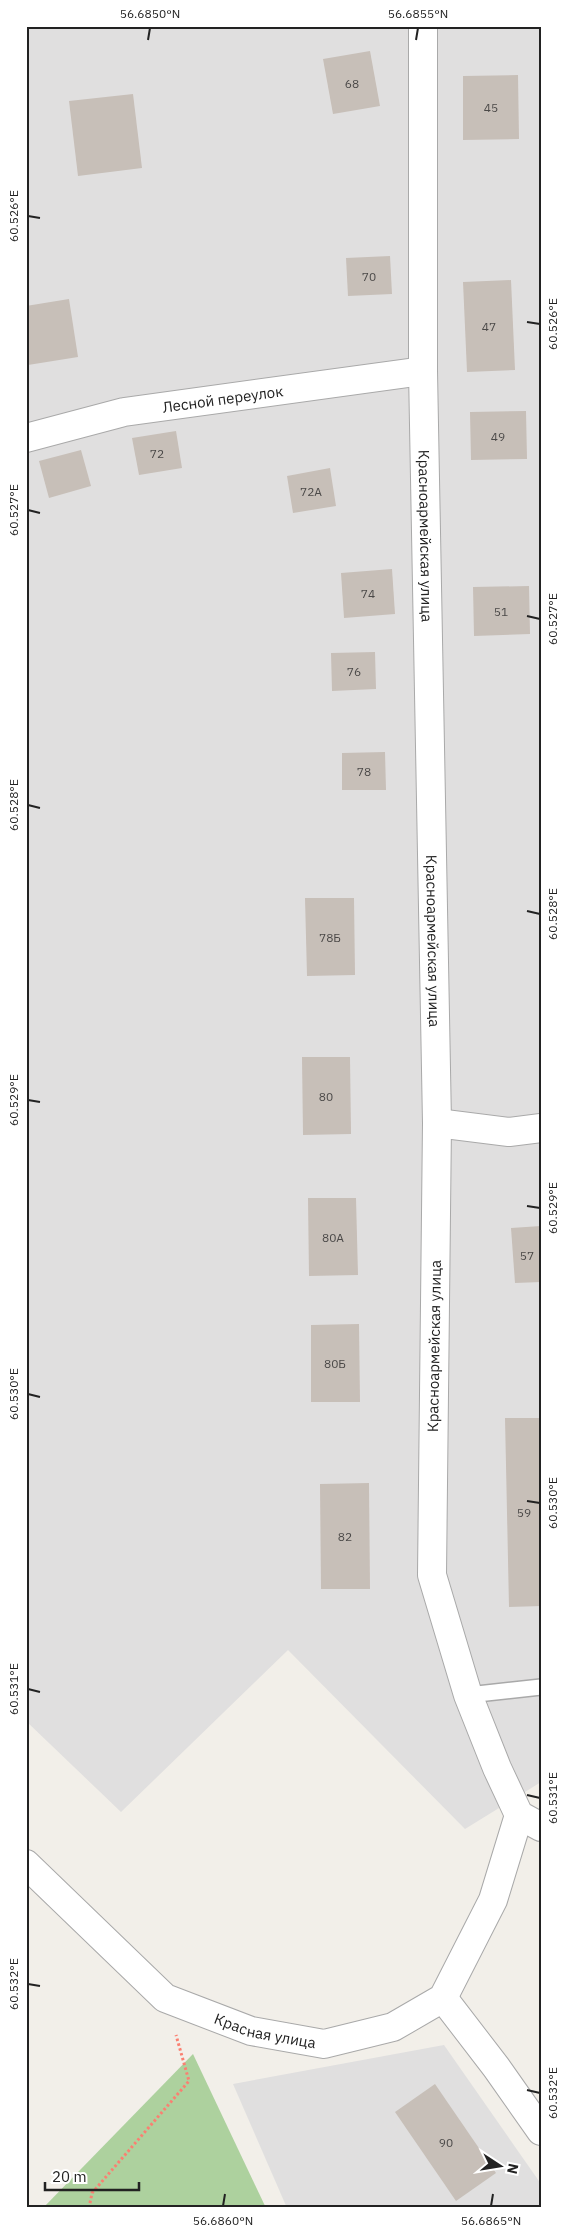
<svg xmlns="http://www.w3.org/2000/svg" width="567" height="2234" viewBox="0 0 567 2234" font-family="'IBM Plex Sans',sans-serif">
  <style>
    .residential { fill: #e0dfdf }
    .forest { fill: #add19e }
    .building { fill: #c7bfb8 }
    .lines { fill: none; stroke-linecap: round; stroke-linejoin: round }
    .lane-casing { stroke: #a9a9a9; stroke-width: 18 }
    .street-casing { stroke: #a9a9a9; stroke-width: 30 }
    .path { stroke: #fa8072; stroke-width: 3; stroke-dasharray: 2.5 2.5; stroke-linecap: butt }
    .lane { stroke: #fff; stroke-width: 15 }
    .street { stroke: #fff; stroke-width: 28 }
    .ticks { fill: none; stroke: #222; stroke-width: 2 }
    .labels { text-anchor: middle; dominant-baseline: central; stroke-width: 4; stroke-linejoin: round; paint-order: stroke }
    .number-label { font-size: 12px; fill: #4b4948 }
    .street-label { font-size: 15px; fill: #222; stroke: #fff }
    .neatline { fill: none; stroke: #222; stroke-width: 2 }
    .ticks-label { font-size: 12px; text-anchor: middle; fill: #222 }
  </style>
  <rect width="100%" height="100%" fill="#f2efe9"/>
  <g class="residential">
    <polygon points="26,26 541,26 541,1782 465,1829 288,1650 121,1812 26,1721"/>
    <polygon points="444,2045 541,2184 541,2208 287,2208 233,2084"/>
  </g>
  <polygon class="forest" points="193,2054 266,2208 43,2208"/>
  <g class="building">
    <polygon points="370,51 380,106 333,114 323,59"/>
    <polygon points="518,75 519,139 463,140 463,76"/>
    <polygon points="133,94 142,168 78,176 69,101"/>
    <polygon points="390,256 392,294 348,296 346,258"/>
    <polygon points="511,280 515,370 467,372 463,282"/>
    <polygon points="69,299 78,357 28,365 26,351 26,306"/>
    <polygon points="526,411 527,459 471,460 470,412"/>
    <polygon points="176,431 182,468 139,475 132,438"/>
    <polygon points="81,450 91,486 49,498 39,461"/>
    <polygon points="330,468 336,506 293,513 287,476"/>
    <polygon points="392,569 395,614 344,618 341,573"/>
    <polygon points="529,586 530,634 474,636 473,587"/>
    <polygon points="375,652 376,689 332,691 331,653"/>
    <polygon points="385,752 386,790 342,790 342,753"/>
    <polygon points="305,898 354,898 355,975 307,976"/>
    <polygon points="302,1057 350,1057 351,1134 303,1135"/>
    <polygon points="308,1198 356,1198 358,1275 309,1276"/>
    <polygon points="541,1226 541,1282 515,1283 511,1228"/>
    <polygon points="359,1324 360,1402 311,1402 311,1325"/>
    <polygon points="505,1418 541,1418 541,1606 509,1607"/>
    <polygon points="369,1483 370,1589 321,1589 320,1484"/>
    <polygon points="435,2084 496,2173 456,2201 395,2112"/>
  </g>
  <g class="lines">
    <defs>
      <polyline id="lane" points="468,1695 541,1687"/>
      <g id="street">
        <path id="s1" d="M423,26V371L437,1123L432,1575L468,1695L497,1768L519,1815L541,1827"/>
        <path id="s2" d="M26,438L124,412L423,371"/>
        <polyline points="437,1123 509,1132 541,1128"/>
        <path id="s3" d="M26,1864L165,1998L251,2031L324,2044L393,2027L443,1998L493,1900L519,1815"/>
        <polyline points="443,1998 496,2067 541,2131"/>
      </g>
    </defs>
    <use href="#lane" class="lane-casing"/>
    <use href="#street" class="street-casing"/>
    <polyline class="path" points="89,2208 92,2193 189,2081 176,2035"/>
    <use href="#lane" class="lane"/>
    <use href="#street" class="street"/>
  </g>
  <path class="ticks" d="M148,40L150,28M416,40L418,28M28,216L40,218M527,322L540,324M28,510L40,513M527,616L540,619M28,805L40,808M527,911L540,914M28,1100L40,1102M527,1206L540,1208M28,1394L40,1397M527,1501L540,1503M28,1689L40,1692M527,1795L540,1798M28,1984L40,1986M527,2090L540,2093M223,2206L225,2194M491,2206L493,2194"/>
  <g class="labels">
    <g class="number-label">
      <text x="352" y="83">68</text>
      <text x="491" y="107">45</text>
      <text x="369" y="276">70</text>
      <text x="489" y="326">47</text>
      <text x="498" y="436">49</text>
      <text x="157" y="453">72</text>
      <text x="311" y="491">72А</text>
      <text x="368" y="593">74</text>
      <text x="501" y="611">51</text>
      <text x="354" y="671">76</text>
      <text x="364" y="771">78</text>
      <text x="330" y="937">78Б</text>
      <text x="326" y="1096">80</text>
      <text x="333" y="1237">80А</text>
      <text x="527" y="1255">57</text>
      <text x="335" y="1363">80Б</text>
      <text x="524" y="1512">59</text>
      <text x="345" y="1536">82</text>
      <text x="446" y="2142">90</text>
    </g>
    <g class="street-label">
      <text stroke="none"><textPath href="#s2" startOffset="201">Лесной переулок</textPath></text>
      <text stroke="none"><textPath href="#s1" startOffset="510">Красноармейская улица</textPath></text>
      <text stroke="none"><textPath href="#s1" startOffset="915">Красноармейская улица</textPath></text>
      <text transform="translate(434 1346) rotate(-89)">Красноармейская улица</text>
      <text stroke="none"><textPath href="#s3" startOffset="299">Красная улица</textPath></text>
    </g>
  </g>
  <rect width="567" height="2234" fill="none" stroke="#ffffff" stroke-width="55"/>
  <g transform="translate(500 2166) rotate(102)" stroke="#ffffff" stroke-width="4" paint-order="stroke">
  <path d="M0-4L9 19L0 12L-9 19Z" fill="#222222"/>
  <text y="-8" font-size="14" font-weight="bold" text-anchor="middle" fill="#222222">N</text>
  </g>
  <path d="M45 2182v8h94v-8" fill="none" stroke="#222222" stroke-width="2.5"/>
  <text x="52" y="2182" font-size="15" fill="#222222" stroke="#ffffff" stroke-width="4" paint-order="stroke">20 m</text>
  <rect x="28" y="28" width="512" height="2178" class="neatline"/>
  <g class="ticks-label">
    <text x="150" y="18">56.6850°N</text>
    <text x="418" y="18">56.6855°N</text>
    <text transform="translate(14 216) rotate(-90)" y="4">60.526°E</text>
    <text transform="translate(553 324) rotate(-90)" y="4">60.526°E</text>
    <text transform="translate(14 510) rotate(-90)" y="4">60.527°E</text>
    <text transform="translate(553 619) rotate(-90)" y="4">60.527°E</text>
    <text transform="translate(14 805) rotate(-90)" y="4">60.528°E</text>
    <text transform="translate(553 914) rotate(-90)" y="4">60.528°E</text>
    <text transform="translate(14 1100) rotate(-90)" y="4">60.529°E</text>
    <text transform="translate(553 1208) rotate(-90)" y="4">60.529°E</text>
    <text transform="translate(14 1394) rotate(-90)" y="4">60.530°E</text>
    <text transform="translate(553 1503) rotate(-90)" y="4">60.530°E</text>
    <text transform="translate(14 1689) rotate(-90)" y="4">60.531°E</text>
    <text transform="translate(553 1798) rotate(-90)" y="4">60.531°E</text>
    <text transform="translate(14 1984) rotate(-90)" y="4">60.532°E</text>
    <text transform="translate(553 2093) rotate(-90)" y="4">60.532°E</text>
    <text x="223" y="2225">56.6860°N</text>
    <text x="491" y="2225">56.6865°N</text>
  </g>
</svg>
